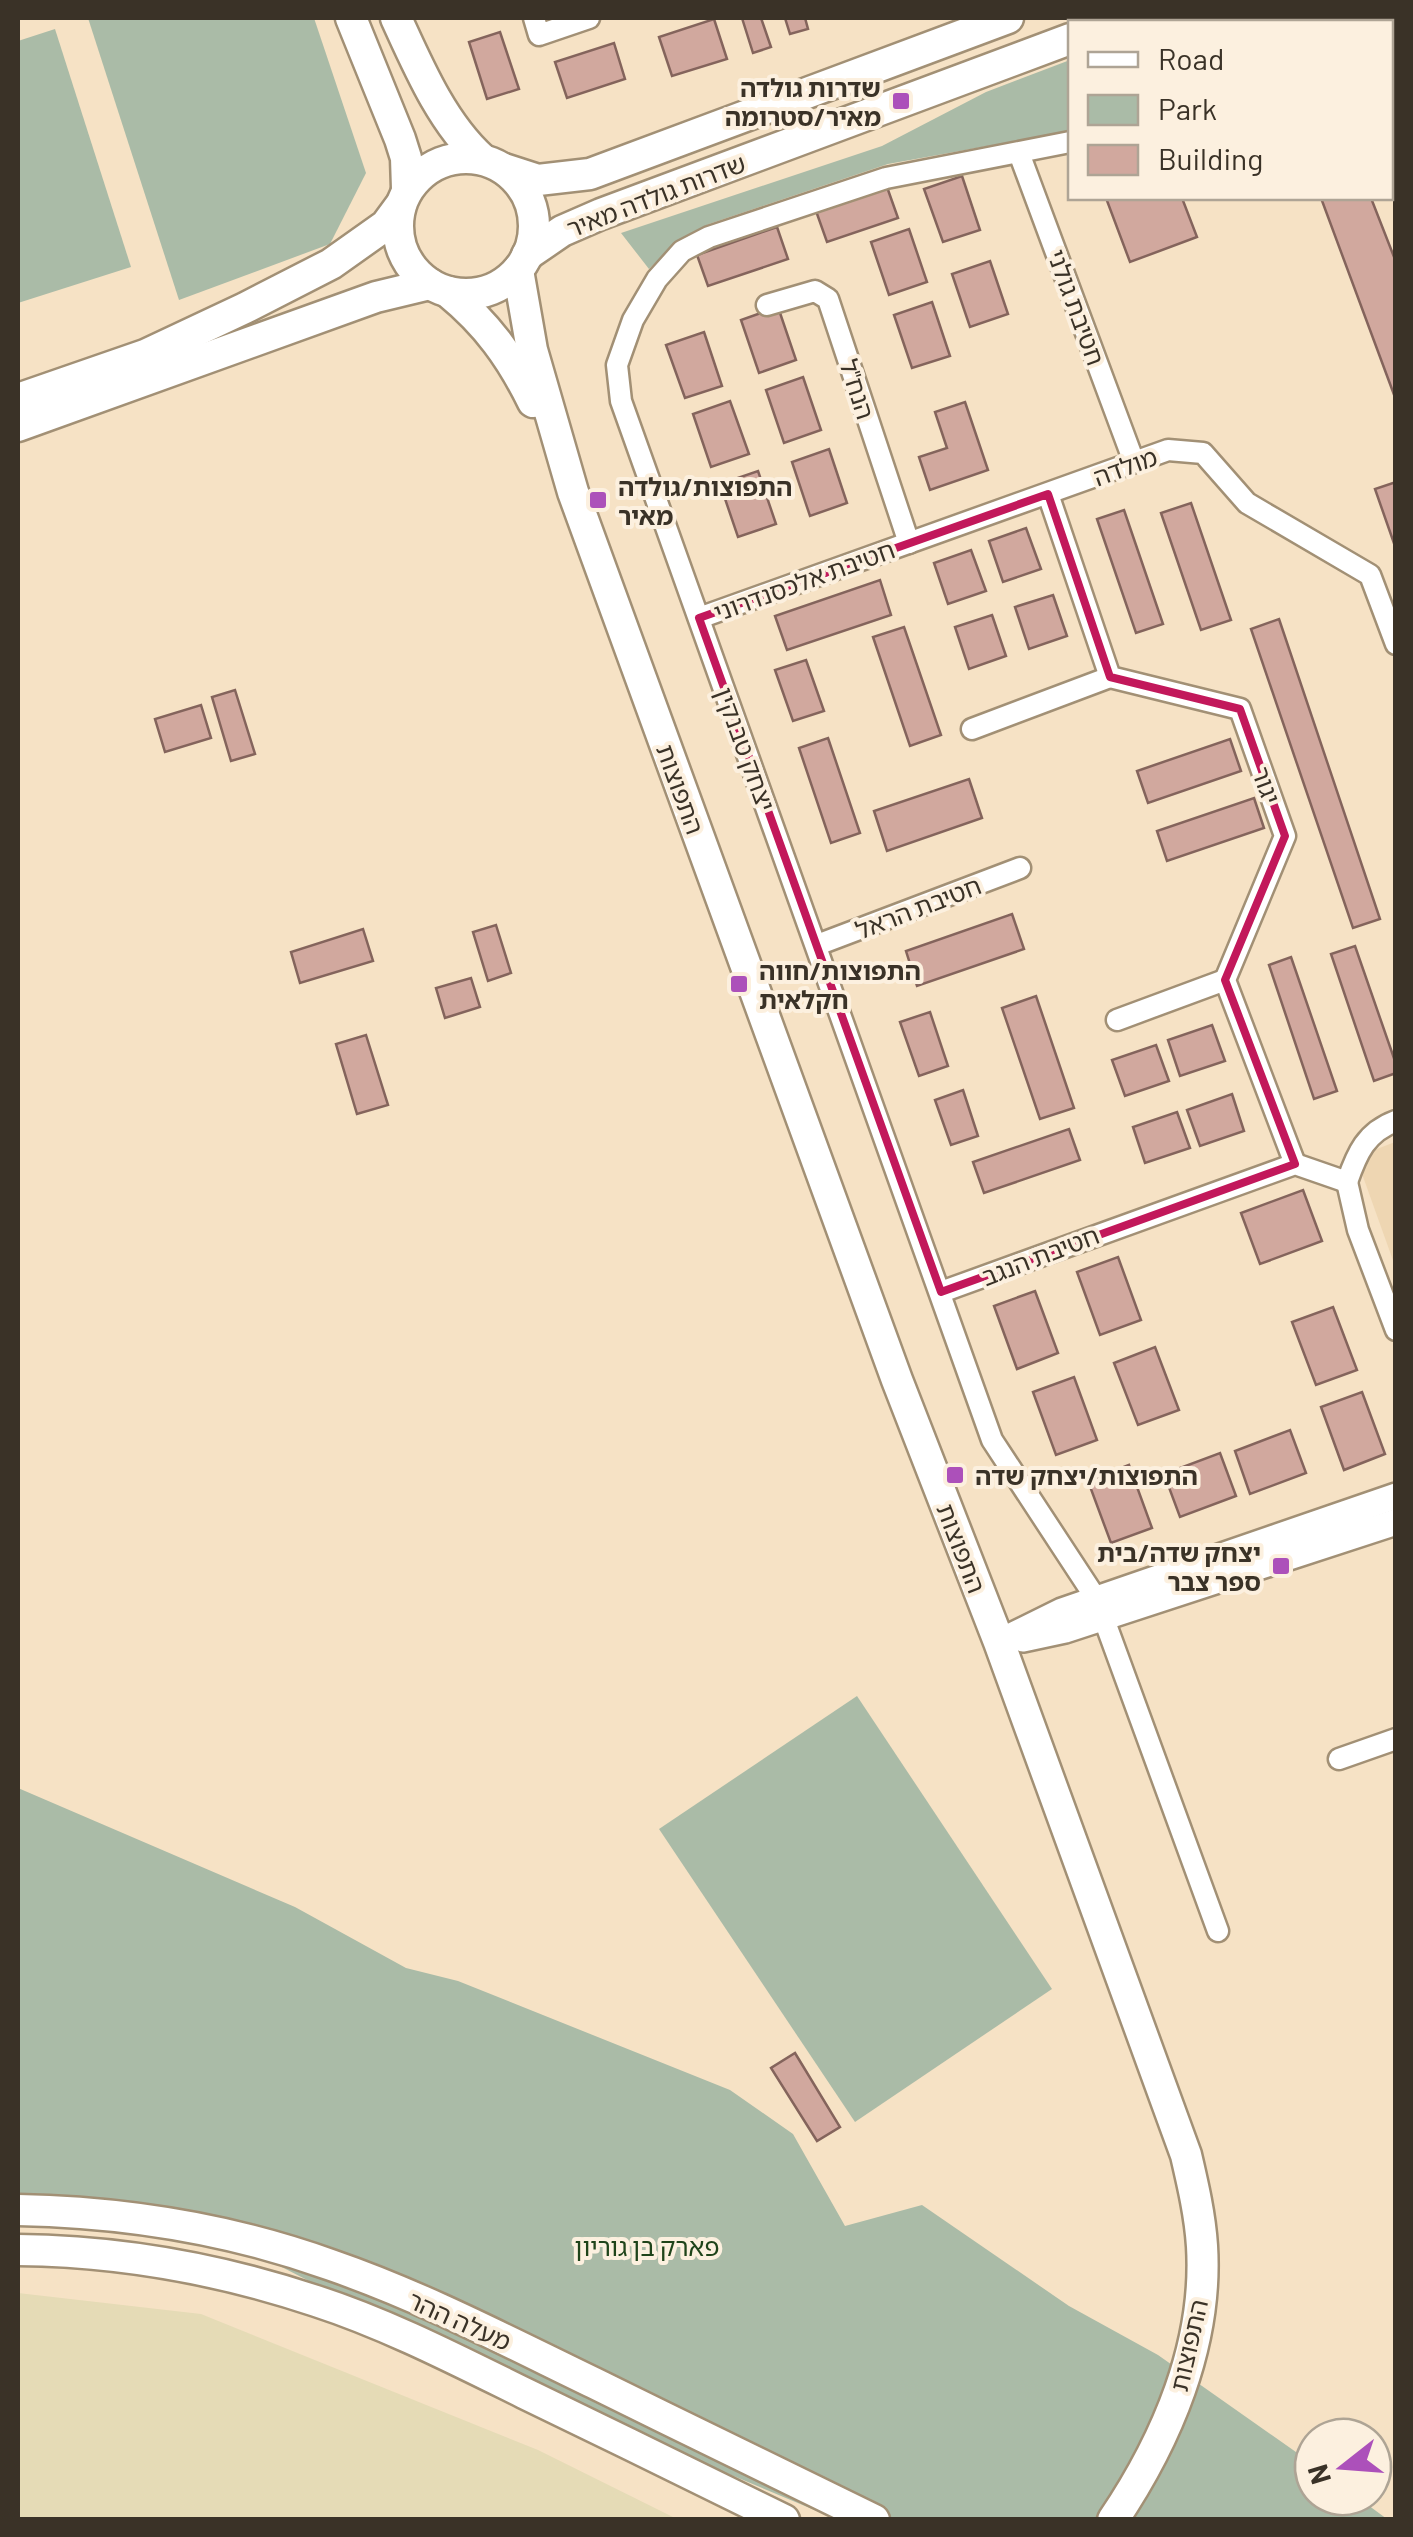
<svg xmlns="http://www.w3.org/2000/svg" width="1413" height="2537" viewBox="0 0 1413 2537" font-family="Barlow,'Noto Sans Hebrew',sans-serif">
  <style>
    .built { fill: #eed6b2 }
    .green { fill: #aabba7 }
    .sand { fill: #e5dbb6 }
    .building { fill: #d1a89e; stroke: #84645c; stroke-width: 2.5 }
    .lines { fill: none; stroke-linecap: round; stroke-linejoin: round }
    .minor-casing { stroke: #a29075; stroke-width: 25 }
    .tertiary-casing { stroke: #a29075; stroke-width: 30 }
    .secondary-casing { stroke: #a29075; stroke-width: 35 }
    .minor { stroke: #fff; stroke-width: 20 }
    .tertiary { stroke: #fff; stroke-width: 25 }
    .secondary { stroke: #fff; stroke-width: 30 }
    .marked { fill: none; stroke: #c2185b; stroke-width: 8; stroke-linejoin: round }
    .poi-dot { fill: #ac50ba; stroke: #fcf0df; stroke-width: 4 }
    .labels { text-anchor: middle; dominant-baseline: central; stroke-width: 8; stroke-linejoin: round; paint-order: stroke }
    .poi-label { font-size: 25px; font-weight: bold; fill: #3a3227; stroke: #fcf0df; text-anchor: start }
    .street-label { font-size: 25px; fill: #3a3227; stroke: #fcf0df }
    .park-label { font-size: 25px; fill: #1f441a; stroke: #fcf0df }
  </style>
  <rect width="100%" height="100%" fill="#f6e2c5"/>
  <polygon class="built" points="1395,1142 1395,1266 1356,1157"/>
  <g class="green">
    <polygon points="88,18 314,18 366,173 330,244 179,300"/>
    <polygon points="55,29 131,267 18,303 18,41"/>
    <polygon points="1070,60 1070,131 888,164 709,224 677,241 649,269 621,233 882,146 986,92"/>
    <polygon points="857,1696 1052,1989 855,2122 659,1829"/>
    <polygon points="18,1788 295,1907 406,1968 458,1981 730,2090 793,2134 845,2226 922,2205 1069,2306 1158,2355 1313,2464 1313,2497 1357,2497 1387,2519 836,2519 693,2459 348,2301 188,2219 18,2206"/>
  </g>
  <polygon class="sand" points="18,2293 201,2314 538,2450 677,2519 18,2519"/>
  <g class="building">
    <polygon points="742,18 761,18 771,47 753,53"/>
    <polygon points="785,18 805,18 808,29 790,34"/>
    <polygon points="714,19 727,59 672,76 659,37"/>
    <polygon points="500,32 519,89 487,99 469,42"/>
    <polygon points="614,43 625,79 567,98 555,62"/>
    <polygon points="962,176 980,230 943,242 924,189"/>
    <polygon points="887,187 898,218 827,242 816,211"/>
    <polygon points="1106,198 1182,198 1197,237 1130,262"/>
    <polygon points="1321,198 1371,198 1396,262 1396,400"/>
    <polygon points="777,227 788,259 708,286 697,255"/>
    <polygon points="909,229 927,282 889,295 871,242"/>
    <polygon points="990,261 1008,314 970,327 952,274"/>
    <polygon points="932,302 950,356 912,368 894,315"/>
    <polygon points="778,307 796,360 759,373 741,320"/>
    <polygon points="704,332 722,386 685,398 666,345"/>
    <polygon points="803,377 821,430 784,443 766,390"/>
    <polygon points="730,401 749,454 711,467 693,414"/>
    <polygon points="965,402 988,470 930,490 919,457 947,448 935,412"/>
    <polygon points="829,449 847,503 810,516 792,462"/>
    <polygon points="758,471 776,524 738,537 720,484"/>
    <polygon points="1396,482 1396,549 1375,489"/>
    <polygon points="1191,503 1231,620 1201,630 1161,513"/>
    <polygon points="1124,510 1163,624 1136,633 1097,519"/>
    <polygon points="1026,528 1041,569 1003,582 989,541"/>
    <polygon points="971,550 986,591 948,604 934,563"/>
    <polygon points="880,580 891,615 787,650 775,616"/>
    <polygon points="1053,595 1067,636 1029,649 1015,607"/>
    <polygon points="992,615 1006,656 969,669 955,627"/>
    <polygon points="1279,619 1380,919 1353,928 1251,629"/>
    <polygon points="904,627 941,735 910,746 873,637"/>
    <polygon points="806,660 824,711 793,721 775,670"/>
    <polygon points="235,690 255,754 231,761 212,697"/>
    <polygon points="201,705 211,738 165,752 155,719"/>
    <polygon points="828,738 860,833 831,843 799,748"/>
    <polygon points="1230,739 1241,771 1148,803 1137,771"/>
    <polygon points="969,779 982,818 887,851 874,811"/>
    <polygon points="1254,798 1264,828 1167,861 1157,831"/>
    <polygon points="1012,914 1024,949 917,986 906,951"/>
    <polygon points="496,925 511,973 488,981 473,932"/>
    <polygon points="363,929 373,961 300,983 291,952"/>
    <polygon points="1355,946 1396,1064 1396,1073 1374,1081 1331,954"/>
    <polygon points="1291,957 1337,1091 1314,1099 1269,965"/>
    <polygon points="471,978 480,1007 445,1018 436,988"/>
    <polygon points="1036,996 1074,1108 1040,1119 1002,1008"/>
    <polygon points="930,1012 948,1066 919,1076 900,1022"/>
    <polygon points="1212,1025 1225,1061 1180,1076 1168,1040"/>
    <polygon points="366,1035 388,1105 357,1114 336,1044"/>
    <polygon points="1156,1045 1169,1081 1125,1096 1112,1060"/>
    <polygon points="963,1090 978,1136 951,1145 935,1100"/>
    <polygon points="1232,1094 1244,1131 1200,1146 1187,1110"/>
    <polygon points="1177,1112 1190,1148 1145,1163 1133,1127"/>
    <polygon points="1069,1129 1080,1160 984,1193 973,1162"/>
    <polygon points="1303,1190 1322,1241 1260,1264 1241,1213"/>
    <polygon points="1118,1257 1141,1320 1100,1335 1077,1272"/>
    <polygon points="1035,1291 1058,1353 1017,1369 994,1306"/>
    <polygon points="1333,1307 1357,1370 1316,1385 1292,1322"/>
    <polygon points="1155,1347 1179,1410 1138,1425 1114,1363"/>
    <polygon points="1074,1377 1097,1440 1056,1455 1033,1392"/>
    <polygon points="1362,1392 1385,1454 1344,1470 1321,1407"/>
    <polygon points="1290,1430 1306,1473 1250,1494 1235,1451"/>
    <polygon points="1220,1453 1236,1496 1180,1517 1164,1474"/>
    <polygon points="1129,1465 1152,1528 1111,1543 1088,1481"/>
    <polygon points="795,2053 840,2127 817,2141 771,2068"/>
  </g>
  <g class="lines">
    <defs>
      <g id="minor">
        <polyline points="534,18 539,35 589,18"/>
        <polyline points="1070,142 886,178 709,237 682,251 657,279 633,320 617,365 621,401 992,1440 1097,1600 1218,1931"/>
        <polyline points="1019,153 1134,462"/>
        <polyline points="767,305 815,291 828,299 909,543"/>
        <polyline points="1048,494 1110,677 1240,709 1285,836 1225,980 1295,1164"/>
        <polyline points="699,618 1168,450 1203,453 1247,503 1370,575 1396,644"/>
        <polyline points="972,729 1110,677"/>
        <polyline points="817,945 1020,868"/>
        <polyline points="1117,1020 1225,980"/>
        <polyline points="1347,1182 1358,1230 1396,1330"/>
        <path d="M941,1292L1295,1164L1347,1182C1357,1153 1366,1132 1396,1121"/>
        <polyline points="1339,1759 1396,1739"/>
      </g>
      <g id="tertiary">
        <polyline points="1023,1639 1065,1630 1396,1522"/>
        <polyline points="999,1642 1062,1611 1396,1496"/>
      </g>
      <g id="secondary">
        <polyline points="351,18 400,139 406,158 407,189"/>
        <path d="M396,18C418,66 442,123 482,159"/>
        <polyline points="1164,22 1169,18"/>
        <polyline points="1195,22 1199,18"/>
        <circle cx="466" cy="226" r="68"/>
        <polyline points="504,169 538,180 590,174 1008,18"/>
        <polyline points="527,255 562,231 601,214 1070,39"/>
        <path d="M518,270L532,350L573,492L897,1380L999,1642L1186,2155C1193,2185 1200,2215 1202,2246C1208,2344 1167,2440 1113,2520"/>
        <path d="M448,292C487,324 511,357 533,402"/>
        <polyline points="18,399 145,355 245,308 331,264 386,225 400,206"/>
        <polyline points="18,426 376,297 430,284"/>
        <path d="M18,2210C123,2212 231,2229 331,2265C421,2296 507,2341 594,2383C687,2429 780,2474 874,2520"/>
        <path d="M18,2250C119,2251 220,2269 316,2301C387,2324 457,2360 524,2393C611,2435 697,2477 784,2520"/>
      </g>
    </defs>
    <use href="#minor" class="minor-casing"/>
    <use href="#tertiary" class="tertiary-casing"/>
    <use href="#secondary" class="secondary-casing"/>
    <use href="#minor" class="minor"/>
    <use href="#tertiary" class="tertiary"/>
    <use href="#secondary" class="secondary"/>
  </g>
  <path class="marked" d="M1048,494L1110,677L1240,709L1285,836L1225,980L1295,1164L941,1292L699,618Z"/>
  <g class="poi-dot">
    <rect x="891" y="91" width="20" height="20" rx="5"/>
    <rect x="588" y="490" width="20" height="20" rx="5"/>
    <rect x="729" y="974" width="20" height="20" rx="5"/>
    <rect x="945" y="1465" width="20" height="20" rx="5"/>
    <rect x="1271" y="1556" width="20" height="20" rx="5"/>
  </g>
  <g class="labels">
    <g class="poi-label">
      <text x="881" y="87" text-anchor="end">שדרות גולדה<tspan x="881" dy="29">מאיר/סטרומה</tspan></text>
      <text x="618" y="486">התפוצות/גולדה<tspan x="618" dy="29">מאיר</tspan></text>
      <text x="759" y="970">התפוצות/חווה<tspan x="759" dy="29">חקלאית</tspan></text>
      <text x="975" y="1475">התפוצות/יצחק שדה</text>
      <text x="1261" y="1552" text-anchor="end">יצחק שדה/בית<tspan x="1261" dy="29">ספר צבר</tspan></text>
    </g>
    <g class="street-label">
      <text transform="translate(656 195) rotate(-21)">שדרות גולדה מאיר</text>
      <text transform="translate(1077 307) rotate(70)">חטיבת גולני</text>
      <text transform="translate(858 389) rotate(72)">הנח"ל</text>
      <text transform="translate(1125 466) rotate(-20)">מולדה</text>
      <text transform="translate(804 580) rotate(-20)">חטיבת אלכסנדרוני</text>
      <text transform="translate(746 749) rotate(70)">יצחק טבנקין</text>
      <text transform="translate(1267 785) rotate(70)">יגור</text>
      <text transform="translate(681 789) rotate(70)">התפוצות</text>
      <text transform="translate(918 907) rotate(-21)">חטיבת הראל</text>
      <text transform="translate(1040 1255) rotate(-21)">חטיבת הנגב</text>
      <text transform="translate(962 1548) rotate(69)">התפוצות</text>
      <text transform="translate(460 2320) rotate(24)">מעלה ההר</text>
      <text transform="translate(1188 2345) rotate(-77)">התפוצות</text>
    </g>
    <g class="park-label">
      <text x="647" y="2246">פארק בן גוריון</text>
    </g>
  </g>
  <rect width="1413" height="2537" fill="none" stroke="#3a3227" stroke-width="40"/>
  <rect x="1068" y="20" width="325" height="180" fill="#fcf0df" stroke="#aea495" stroke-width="2.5"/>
  <rect x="1088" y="52" width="50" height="15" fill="#ffffff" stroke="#aea495" stroke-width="2.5"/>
  <text x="1158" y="70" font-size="30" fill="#3a3227">Road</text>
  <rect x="1088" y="95" width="50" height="30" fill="#aabba7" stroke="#aea495" stroke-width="2.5"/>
  <text x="1158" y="120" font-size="30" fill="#3a3227">Park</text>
  <rect x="1088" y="145" width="50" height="30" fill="#d1a89e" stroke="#aea495" stroke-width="2.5"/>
  <text x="1158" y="170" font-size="30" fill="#3a3227">Building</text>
  <g transform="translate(1343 2467) rotate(253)"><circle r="48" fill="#fcf0df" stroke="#aea495" stroke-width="2.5"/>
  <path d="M0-8L18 38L0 25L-18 38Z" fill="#ac50ba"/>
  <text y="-15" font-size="28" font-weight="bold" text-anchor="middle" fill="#3a3227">N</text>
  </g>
</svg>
